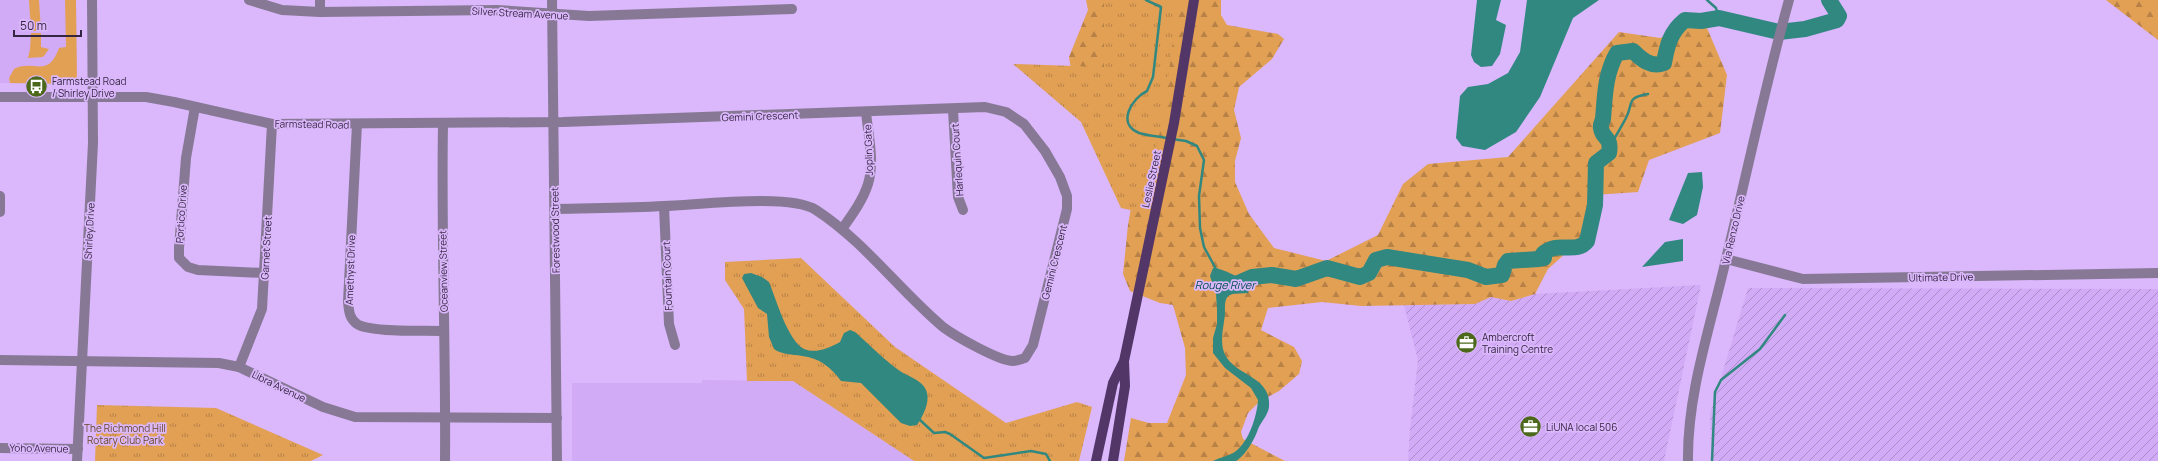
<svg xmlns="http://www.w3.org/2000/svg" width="2158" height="461" viewBox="0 0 2158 461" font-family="Manrope,sans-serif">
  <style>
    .built { fill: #d2abf6 }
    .industrial { fill: url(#industrial-furrows) }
    .grass { fill: #e2a054 }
    .forest { fill: url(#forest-firs) }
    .park { fill: url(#park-tufts) }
    .water { fill: #318881 }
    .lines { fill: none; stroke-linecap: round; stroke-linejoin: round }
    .stream { stroke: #318881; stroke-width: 2.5 }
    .river { stroke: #318881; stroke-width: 16 }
    .minor { stroke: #877995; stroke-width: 10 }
    .major { stroke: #523668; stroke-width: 10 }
    .labels { text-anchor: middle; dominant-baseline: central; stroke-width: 3.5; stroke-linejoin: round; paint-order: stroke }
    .street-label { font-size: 10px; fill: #342540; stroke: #dbb7fc }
    .poi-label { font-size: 10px; fill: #342540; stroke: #dbb7fc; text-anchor: start }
    .park-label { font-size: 10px; fill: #674723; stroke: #dbb7fc }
    .water-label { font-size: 11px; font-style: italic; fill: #014f4b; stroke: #dbb7fc }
  </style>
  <defs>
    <pattern id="industrial-furrows" width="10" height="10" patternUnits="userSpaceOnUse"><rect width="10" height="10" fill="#d2abf6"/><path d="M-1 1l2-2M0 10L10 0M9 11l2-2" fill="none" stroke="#ab8bc9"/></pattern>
    <pattern id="forest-firs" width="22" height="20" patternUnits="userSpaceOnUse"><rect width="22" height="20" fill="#e2a054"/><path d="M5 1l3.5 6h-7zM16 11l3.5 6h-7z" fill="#b88247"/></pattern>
    <pattern id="park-tufts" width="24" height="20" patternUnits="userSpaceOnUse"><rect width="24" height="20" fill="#e2a054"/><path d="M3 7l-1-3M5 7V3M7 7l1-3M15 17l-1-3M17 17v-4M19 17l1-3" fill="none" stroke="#b88247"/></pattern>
  </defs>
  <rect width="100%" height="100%" fill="#dbb7fc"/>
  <g class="built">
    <polygon points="0,0 76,0 77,84 0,83"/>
    <polygon points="702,380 793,381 914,461 572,461 572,383 702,383"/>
  </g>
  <g class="industrial">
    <polygon points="1701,285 1664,461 1408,461 1410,429 1418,360 1404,305 1475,304 1491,297 1511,301 1535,294"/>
    <polygon points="1748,288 2158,289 2158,461 1712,461 1710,414"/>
  </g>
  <g class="grass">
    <polygon points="29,0 39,0 41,31 31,31"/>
    <path d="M65,0H76L77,84L10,83L9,78L14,69C34,59 48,79 59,48L66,47Z"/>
    <polygon points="31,33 41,33 41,47 49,49 43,57 28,58 30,49"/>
  </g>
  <g class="forest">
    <polygon points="1086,0 1221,0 1221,15 1227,25 1278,34 1284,39 1272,59 1239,87 1234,110 1241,138 1235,161 1235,182 1249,214 1274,248 1326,261 1378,235 1403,184 1428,164 1508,157 1619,32 1660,38 1704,21 1727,75 1720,133 1649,160 1638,192 1594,195 1589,220 1584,237 1548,269 1535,294 1511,301 1491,297 1475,304 1361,306 1322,302 1268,308 1261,330 1294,347 1302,361 1299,374 1279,391 1260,401 1248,413 1241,432 1243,439 1285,461 1124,461 1131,418 1149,423 1167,423 1186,375 1185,348 1173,305 1160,303 1130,291 1123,274 1128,225 1139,161 1075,93 1069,57 1088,10"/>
    <polygon points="2106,0 2158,0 2158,40"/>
  </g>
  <g class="park">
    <polygon points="1104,0 1178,0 1163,119 1140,212 1121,208 1081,122 1013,64 1104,67"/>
    <polygon points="801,258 895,347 1006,423 1077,402 1092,407 1079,461 914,461 793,381 747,381 744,309 725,280 725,262"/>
    <polygon points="97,405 216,408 323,455 311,461 95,461"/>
  </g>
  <g class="water">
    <polygon points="1477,0 1501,0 1496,20 1506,25 1500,54 1492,66 1481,67 1474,62 1471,55"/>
    <polygon points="1527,0 1599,0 1573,18 1540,97 1516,132 1485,150 1462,146 1456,138 1460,96 1468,87 1488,84 1508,73 1520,52"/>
    <polygon points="1702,172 1703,187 1697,215 1683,224 1669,220 1688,173"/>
    <polygon points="1683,239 1683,261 1642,267 1665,242"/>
    <path d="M1213,268C1221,267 1243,280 1251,283L1248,293L1231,294C1224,297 1225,306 1225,313C1224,328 1218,344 1227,358C1239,376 1272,378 1269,407C1268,415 1261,422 1258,429C1255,439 1245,456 1236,461H1213C1220,457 1230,456 1236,451C1249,441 1257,416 1258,400L1251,388L1225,368L1213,353V338L1217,324V309L1216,294L1210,276Z"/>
    <path d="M751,273L762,277L769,282C776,299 788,341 804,349C816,354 829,348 840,342L844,333L850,330L855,332C870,345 884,360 900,371C909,377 922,380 926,390C931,401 923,416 917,425L910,426L901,423L861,383L841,381C831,367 819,358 802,356C792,354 782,355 774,349L769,337L767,314L758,308L742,278L744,274Z"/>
  </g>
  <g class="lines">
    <g class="stream">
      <path d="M1146,0L1161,7L1153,77L1147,91C1132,98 1116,124 1139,133C1148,136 1159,136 1167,138"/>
      <polyline points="1707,0 1716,8 1719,18"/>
      <polyline points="1172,139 1186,141 1197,146 1204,160 1199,196 1200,228 1204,247 1216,269"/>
      <path d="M1610,145C1616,137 1621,127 1626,118C1634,103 1625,98 1648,94"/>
      <polyline points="920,420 934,433 945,432 950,434 984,458 1031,451 1046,454 1050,461"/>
      <polyline points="1712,461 1715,392 1721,380 1760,349 1785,315"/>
    </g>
    <path class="river" d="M1224,289L1252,277L1272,275L1296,279L1327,268L1360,277L1369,273L1376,260L1387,257L1468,270L1486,277L1502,275L1505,265L1508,261L1539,259L1544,258L1543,254C1557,240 1576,255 1587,241L1595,205L1596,163L1609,153C1612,136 1602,139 1601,128C1600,125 1602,122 1603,119C1605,95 1605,74 1617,53L1633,51C1641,59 1651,68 1664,63C1667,46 1670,32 1685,20L1701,21L1719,18L1779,32L1805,29L1837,20L1839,16L1829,0"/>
    <g class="minor">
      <polyline points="249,0 282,10 320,12 497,10 589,16 792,9"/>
      <polyline points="552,0 557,461"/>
      <polyline points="320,12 320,0"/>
      <path d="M0,97H146L174,102L272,124L563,122L985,107L1006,112L1024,124L1045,151L1060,177L1067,196V209L1033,345L1025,358C1021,359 1017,361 1013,361C999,361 955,336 943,327C899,290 865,242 816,210C790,193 698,205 664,206C628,208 592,208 555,209"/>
      <polyline points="195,107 186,158 179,248 179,258 188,267 198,270 263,273"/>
      <polyline points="953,110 958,197 963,210"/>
      <path d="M357,124L348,302C349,311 349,318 357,324C370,333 426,330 444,331"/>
      <path d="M443,124C441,236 446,349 445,461"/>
      <polyline points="0,196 0,212"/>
      <polyline points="664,206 669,324 675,345"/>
      <path d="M842,229C852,215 863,200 868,184C875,162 868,134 866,112"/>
      <polyline points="1726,259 1803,279 2158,273"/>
      <polyline points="0,360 219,363 239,367 323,407 355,417 557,418"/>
      <polyline points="239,367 262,309 272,124"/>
      <polyline points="0,448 78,449"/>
      <polyline points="77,461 93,143 92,0"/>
      <path d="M1688,461C1687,393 1711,325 1726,259C1747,173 1765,86 1789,0"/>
    </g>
    <g class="major">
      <polyline points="1096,461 1113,383 1123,363"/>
      <polyline points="1113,461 1125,386 1124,361 1174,123 1194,0"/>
    </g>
  </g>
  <defs>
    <symbol id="bus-disc" viewBox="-11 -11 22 22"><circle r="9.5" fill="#4b681b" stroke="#dbb7fc"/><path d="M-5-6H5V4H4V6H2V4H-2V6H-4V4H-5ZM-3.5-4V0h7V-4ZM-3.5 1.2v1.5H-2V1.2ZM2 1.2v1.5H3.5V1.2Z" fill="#fff"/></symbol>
    <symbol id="office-disc" viewBox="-11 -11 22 22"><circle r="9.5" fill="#4b681b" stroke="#dbb7fc"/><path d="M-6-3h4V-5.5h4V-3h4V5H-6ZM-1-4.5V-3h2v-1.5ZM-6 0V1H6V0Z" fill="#fff"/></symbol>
  </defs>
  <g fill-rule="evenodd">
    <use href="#bus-disc" x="24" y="74" width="25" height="25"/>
    <use href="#office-disc" x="1454" y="330" width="25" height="25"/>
    <use href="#office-disc" x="1518" y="414" width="25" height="25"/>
  </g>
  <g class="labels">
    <g class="street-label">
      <text transform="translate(520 13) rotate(3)">Silver Stream Avenue</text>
      <text transform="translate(760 116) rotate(-2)">Gemini Crescent</text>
      <text transform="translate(312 124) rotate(1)">Farmstead Road</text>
      <text transform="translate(868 150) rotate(-92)">Joplin Gate</text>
      <text transform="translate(957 160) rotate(-94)">Harlequin Court</text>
      <text transform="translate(1151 179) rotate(-78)">Leslie Street</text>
      <text transform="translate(181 214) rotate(-86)">Portico Drive</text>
      <text transform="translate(555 230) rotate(-91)">Forestwood Street</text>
      <text transform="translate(1733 230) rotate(-77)">Via Renzo Drive</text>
      <text transform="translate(89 231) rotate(-87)">Shirley Drive</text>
      <text transform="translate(266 248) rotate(-87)">Garnet Street</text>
      <text transform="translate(1054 262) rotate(-76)">Gemini Crescent</text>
      <text transform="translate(350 270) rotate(-88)">Amethyst Drive</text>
      <text transform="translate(443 271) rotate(-91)">Oceanview Street</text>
      <text transform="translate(667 276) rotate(-92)">Fountain Court</text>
      <text transform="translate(1941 277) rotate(-1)">Ultimate Drive</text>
      <text transform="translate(279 386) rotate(26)">Libra Avenue</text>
      <text transform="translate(39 448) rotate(1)">Yoho Avenue</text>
    </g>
    <g class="poi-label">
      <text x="52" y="81">Farmstead Road<tspan x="52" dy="12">/ Shirley Drive</tspan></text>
      <text x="1482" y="337">Ambercroft<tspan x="1482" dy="12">Training Centre</tspan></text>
      <text x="1546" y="427">LiUNA local 506</text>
    </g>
    <g class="park-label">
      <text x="125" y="428">The Richmond Hill<tspan x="125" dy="12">Rotary Club Park</tspan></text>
    </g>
    <g class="water-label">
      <text x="1225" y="284">Rouge River</text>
    </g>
  </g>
  <path d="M14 30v6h67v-6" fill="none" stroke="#342540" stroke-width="2"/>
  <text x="20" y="30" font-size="12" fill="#342540" stroke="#dbb7fc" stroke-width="3" paint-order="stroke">50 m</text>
</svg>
